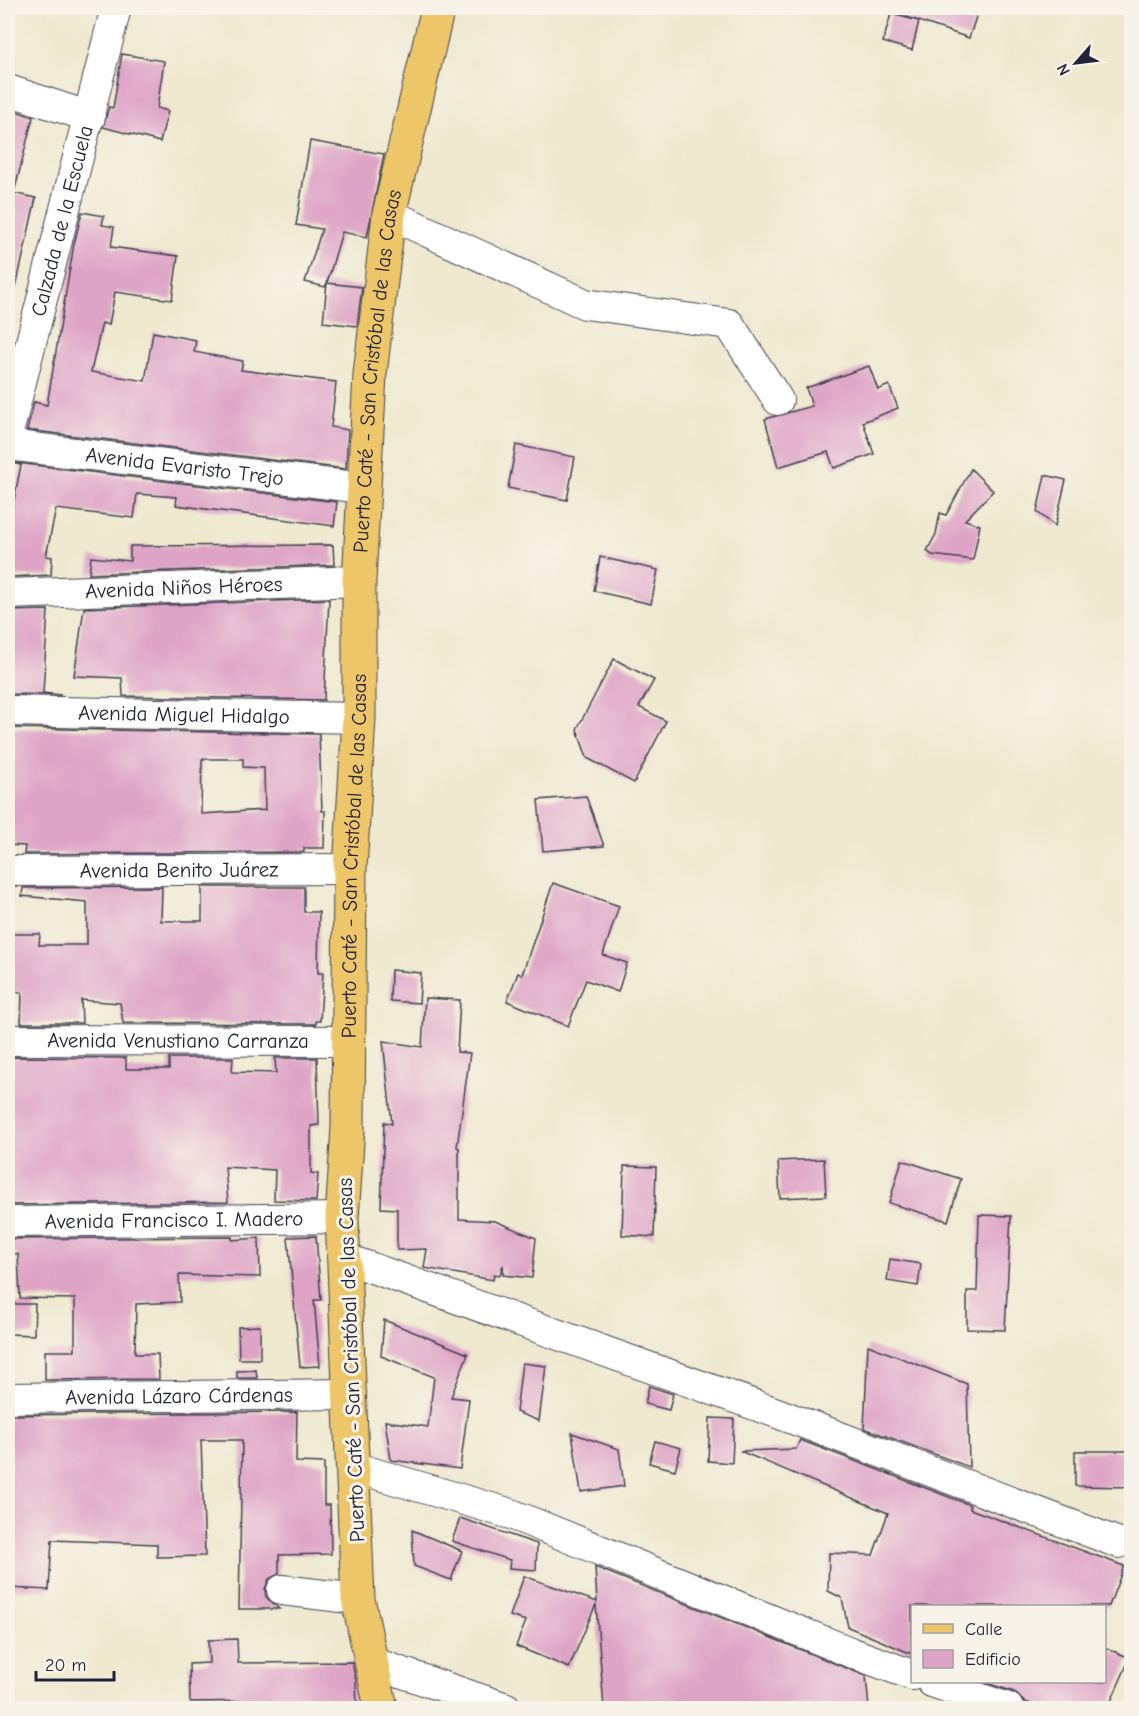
<svg xmlns="http://www.w3.org/2000/svg" width="1139" height="1716" viewBox="0 0 1139 1716" font-family="'Comic Neue',sans-serif">
  <style>
    .building { fill: #dea4c6; fill-rule: evenodd }
    .lines { fill: none; stroke-linecap: round; stroke-linejoin: round }
    .minor-casing { stroke: #414051; stroke-width: 32 }
    .major-casing { stroke: #414051; stroke-width: 35 }
    .minor { stroke: #fff; stroke-width: 30 }
    .major { stroke: #ecc669; stroke-width: 33 }
    .labels { text-anchor: middle; dominant-baseline: central; stroke-width: 6; stroke-linejoin: round; paint-order: stroke }
    .street-label { font-size: 21px; fill: #22223b; stroke: #f7f3e8 }
  </style>
  <rect width="100%" height="100%" fill="#f7f3e8"/>
  <filter id="ink" filterUnits="userSpaceOnUse"><feTurbulence type="fractalNoise" baseFrequency=".0167" numOctaves="2"/><feDisplacementMap in="SourceGraphic" scale="12" xChannelSelector="R" yChannelSelector="G"/><feConvolveMatrix kernelMatrix="1 2 1 2 8 2 1 2 1" color-interpolation-filters="sRGB"/></filter>
  <filter id="wash" filterUnits="userSpaceOnUse"><feTurbulence type="fractalNoise" baseFrequency=".008" numOctaves="4" result="noise"/><feDisplacementMap in="SourceGraphic" scale="24" xChannelSelector="R" yChannelSelector="G"/><feGaussianBlur stdDeviation="1.35" result="paint"/><feColorMatrix in="noise" values="0 0 0 0 0 0 0 0 0 0 0 0 0 0 0 0 0 1.4 0 .05"/><feComposite in="paint" operator="in"/></filter>
  <g filter="url(#wash)">
    <rect width="100%" height="100%" fill="#eee8ce"/>
    <g id="blocks">
      <g class="building">
        <polygon points="890,8 979,8 969,38 889,11"/>
        <polygon points="891,14 919,21 912,50 883,42"/>
        <polygon points="122,54 164,61 157,108 168,111 160,142 103,127 109,107 113,108"/>
        <polygon points="8,108 33,117 15,189 8,188"/>
        <polygon points="310,141 384,154 367,237 342,232 327,283 362,287 357,326 323,322 327,283 325,287 305,282 322,229 296,225"/>
        <polygon points="8,192 36,198 16,287 8,286"/>
        <polygon points="82,212 104,216 102,225 114,227 111,247 178,256 172,300 115,292 109,325 102,323 91,372 145,381 153,332 196,340 194,352 243,361 241,370 336,382 331,427 348,430 346,469 27,430 34,402 47,405 74,244"/>
        <polygon points="869,366 878,390 889,385 898,408 863,422 874,454 834,468 828,452 778,467 765,419 812,406 806,388"/>
        <polygon points="516,445 575,457 567,500 508,488"/>
        <polygon points="8,462 337,502 334,526 176,505 177,497 137,494 134,518 56,509 46,556 52,557 51,575 8,577 8,530 21,465"/>
        <polygon points="971,469 993,491 965,520 980,525 973,560 932,555 927,551 936,534 940,513 946,515"/>
        <polygon points="1045,475 1066,480 1055,526 1037,512"/>
        <polygon points="333,545 334,565 89,574 91,557 130,561 130,546"/>
        <polygon points="600,557 658,570 651,604 594,591"/>
        <polygon points="329,599 324,700 123,696 122,678 74,676 84,608"/>
        <polygon points="48,610 43,693 61,695 8,694 8,611"/>
        <polygon points="614,659 654,680 639,707 666,721 634,783 587,758 577,729"/>
        <path d="M8,728L319,734L322,811H325L324,848H304V852L24,854L25,846L8,845ZM202,759H243V767L264,768L265,810L201,814Z"/>
        <polygon points="586,796 604,846 543,851 538,800"/>
        <polygon points="553,883 619,906 603,955 627,963 618,992 586,980 568,1026 507,1001 518,973 522,975"/>
        <polygon points="162,887 161,921 202,921 202,887 304,887 304,912 319,912 318,973 323,973 320,1021 316,1021 316,1024 123,1023 120,1003 81,1000 82,1023 21,1023 22,992 9,992 8,981 8,934 40,934 39,945 87,945 87,902 22,896 23,888"/>
        <polygon points="391,970 421,973 419,1003 390,1001"/>
        <polygon points="425,998 460,1000 457,1052 470,1053 457,1147 459,1148 459,1219 495,1221 536,1238 532,1278 503,1275 503,1265 500,1275 494,1274 493,1280 424,1268 427,1249 397,1250 397,1209 381,1208 384,1122 392,1124 383,1041 422,1047"/>
        <polygon points="8,1057 126,1058 126,1069 169,1069 169,1058 233,1058 232,1072 276,1073 275,1058 317,1058 319,1125 311,1126 311,1173 318,1174 316,1201 274,1200 275,1170 225,1167 228,1202 8,1205"/>
        <polygon points="824,1159 826,1196 780,1198 778,1161"/>
        <polygon points="902,1160 961,1179 948,1221 889,1203"/>
        <polygon points="624,1166 656,1167 654,1237 622,1235"/>
        <polygon points="979,1215 1011,1216 1005,1330 967,1329 967,1291 977,1291"/>
        <polygon points="316,1236 321,1300 314,1300 320,1366 300,1367 288,1237"/>
        <polygon points="232,1237 232,1240 259,1238 260,1277 179,1275 180,1302 136,1304 135,1354 158,1354 159,1379 45,1380 45,1351 75,1351 75,1299 20,1298 18,1254 8,1254 8,1239"/>
        <polygon points="890,1259 921,1264 918,1286 887,1281"/>
        <polygon points="8,1304 35,1304 34,1335 8,1334"/>
        <polygon points="384,1320 468,1354 451,1397 469,1399 460,1469 391,1460 385,1421 428,1427 434,1377 381,1356"/>
        <polygon points="260,1326 260,1359 239,1359 238,1327"/>
        <polygon points="868,1345 967,1384 969,1467 864,1428"/>
        <polygon points="522,1363 546,1366 539,1421 516,1412"/>
        <polygon points="256,1370 257,1378 237,1378 237,1371"/>
        <polygon points="649,1386 673,1394 669,1410 645,1404"/>
        <polygon points="297,1412 296,1462 324,1463 324,1505 330,1505 331,1554 279,1555 279,1574 269,1579 265,1589 266,1597 279,1609 239,1609 242,1440 201,1440 205,1556 157,1557 157,1544 52,1540 49,1590 8,1588 8,1415"/>
        <polygon points="710,1418 734,1419 732,1463 708,1461"/>
        <polygon points="572,1433 619,1449 624,1486 581,1492"/>
        <polygon points="800,1440 970,1505 970,1509 1124,1566 1109,1606 912,1606 912,1654 848,1627 842,1598 828,1591 829,1553 873,1555 888,1513 740,1451 796,1449"/>
        <polygon points="655,1441 681,1448 675,1470 649,1463"/>
        <polygon points="1075,1451 1131,1451 1131,1487 1075,1486"/>
        <polygon points="460,1518 537,1544 536,1570 509,1568 510,1560 452,1541"/>
        <polygon points="412,1530 462,1551 451,1580 414,1566"/>
        <polygon points="595,1567 866,1676 869,1708 604,1708 596,1604 569,1668 516,1646 526,1621 510,1616 524,1576 597,1602"/>
        <polygon points="237,1639 238,1663 352,1662 356,1681 357,1708 270,1708 270,1701 190,1702 189,1664 209,1663 208,1640"/>
        <polygon points="1104,1647 1130,1658 1108,1708 1041,1708 1023,1701 1014,1692 984,1682 1104,1682"/>
      </g>
    </g>
  </g>
  <g filter="url(#ink)">
    <use href="#blocks" fill-opacity="0" stroke="#414051" stroke-width="1.5"/>
    <g class="lines">
      <defs>
        <g id="minor">
          <polyline points="8,90 90,117"/>
          <polyline points="389,214 585,304 729,324 778,400"/>
          <path id="s1" d="M8,433L116,8"/>
          <path id="s2" d="M8,445L363,488"/>
          <path id="s3" d="M8,594L359,581"/>
          <path id="s4" d="M8,711L359,718"/>
          <path id="s5" d="M8,871L350,869"/>
          <path id="s6" d="M8,1040L347,1041"/>
          <path id="s7" d="M8,1222L342,1218"/>
          <polyline points="344,1258 777,1413 1119,1543"/>
          <path id="s8" d="M8,1398L351,1394"/>
          <polyline points="353,1467 511,1514 850,1652 912,1675"/>
          <polyline points="282,1590 358,1599"/>
          <polyline points="374,1663 506,1708"/>
          <polyline points="932,1682 1008,1708"/>
        </g>
        <g id="major">
          <path id="s9" d="M381,1708L358,1599L342,1218L348,1127L350,869L359,718V581L370,374L389,214L438,8"/>
        </g>
      </defs>
      <use href="#minor" class="minor-casing"/>
      <use href="#major" class="major-casing"/>
      <use href="#minor" class="minor"/>
      <use href="#major" class="major"/>
    </g>
  </g>
  <g class="labels">
    <g class="street-label">
      <text stroke="none"><textPath href="#s1" startOffset="219">Calzada de la Escuela</textPath></text>
      <text stroke="none"><textPath href="#s9" startOffset="1341">Puerto Caté - San Cristóbal de las Casas</textPath></text>
      <text stroke="none"><textPath href="#s2" startOffset="178">Avenida Evaristo Trejo</textPath></text>
      <text stroke="none"><textPath href="#s3" startOffset="176">Avenida Niños Héroes</textPath></text>
      <text stroke="none"><textPath href="#s4" startOffset="176">Avenida Miguel Hidalgo</textPath></text>
      <text stroke="none"><textPath href="#s9" startOffset="855">Puerto Caté - San Cristóbal de las Casas</textPath></text>
      <text stroke="none"><textPath href="#s5" startOffset="171">Avenida Benito Juárez</textPath></text>
      <text stroke="none"><textPath href="#s6" startOffset="170">Avenida Venustiano Carranza</textPath></text>
      <text stroke="none"><textPath href="#s7" startOffset="166">Avenida Francisco I. Madero</textPath></text>
      <text transform="translate(351 1360) rotate(-92)">Puerto Caté - San Cristóbal de las Casas</text>
      <text stroke="none"><textPath href="#s8" startOffset="171">Avenida Lázaro Cárdenas</textPath></text>
    </g>
  </g>
  <rect width="1139" height="1716" fill="none" stroke="#f7f3e8" stroke-width="30"/>
  <rect x="911" y="1605" width="195" height="78" fill="#f7f3e8" stroke="#a29fa3" stroke-width="1.5"/>
  <rect x="923" y="1624" width="30" height="9" fill="#ecc669" stroke="#a29fa3" stroke-width="1.5"/>
  <text x="965" y="1635" font-size="18" fill="#22223b">Calle</text>
  <rect x="923" y="1650" width="30" height="18" fill="#dea4c6" stroke="#a29fa3" stroke-width="1.5"/>
  <text x="965" y="1665" font-size="18" fill="#22223b">Edificio</text>
  <g transform="translate(1076 63) rotate(242)" stroke="#f7f3e8" stroke-width="4.5" paint-order="stroke">
  <path d="M0-4.5L10 22L0 15L-10 22Z" fill="#22223b"/>
  <text y="-9" font-size="16" font-weight="bold" text-anchor="middle" fill="#22223b">N</text>
  </g>
  <path d="M36 1671v9h78v-9" fill="none" stroke="#22223b" stroke-width="3"/>
  <text x="45" y="1671" font-size="18" fill="#22223b" stroke="#f7f3e8" stroke-width="4.5" paint-order="stroke">20 m</text>
</svg>
